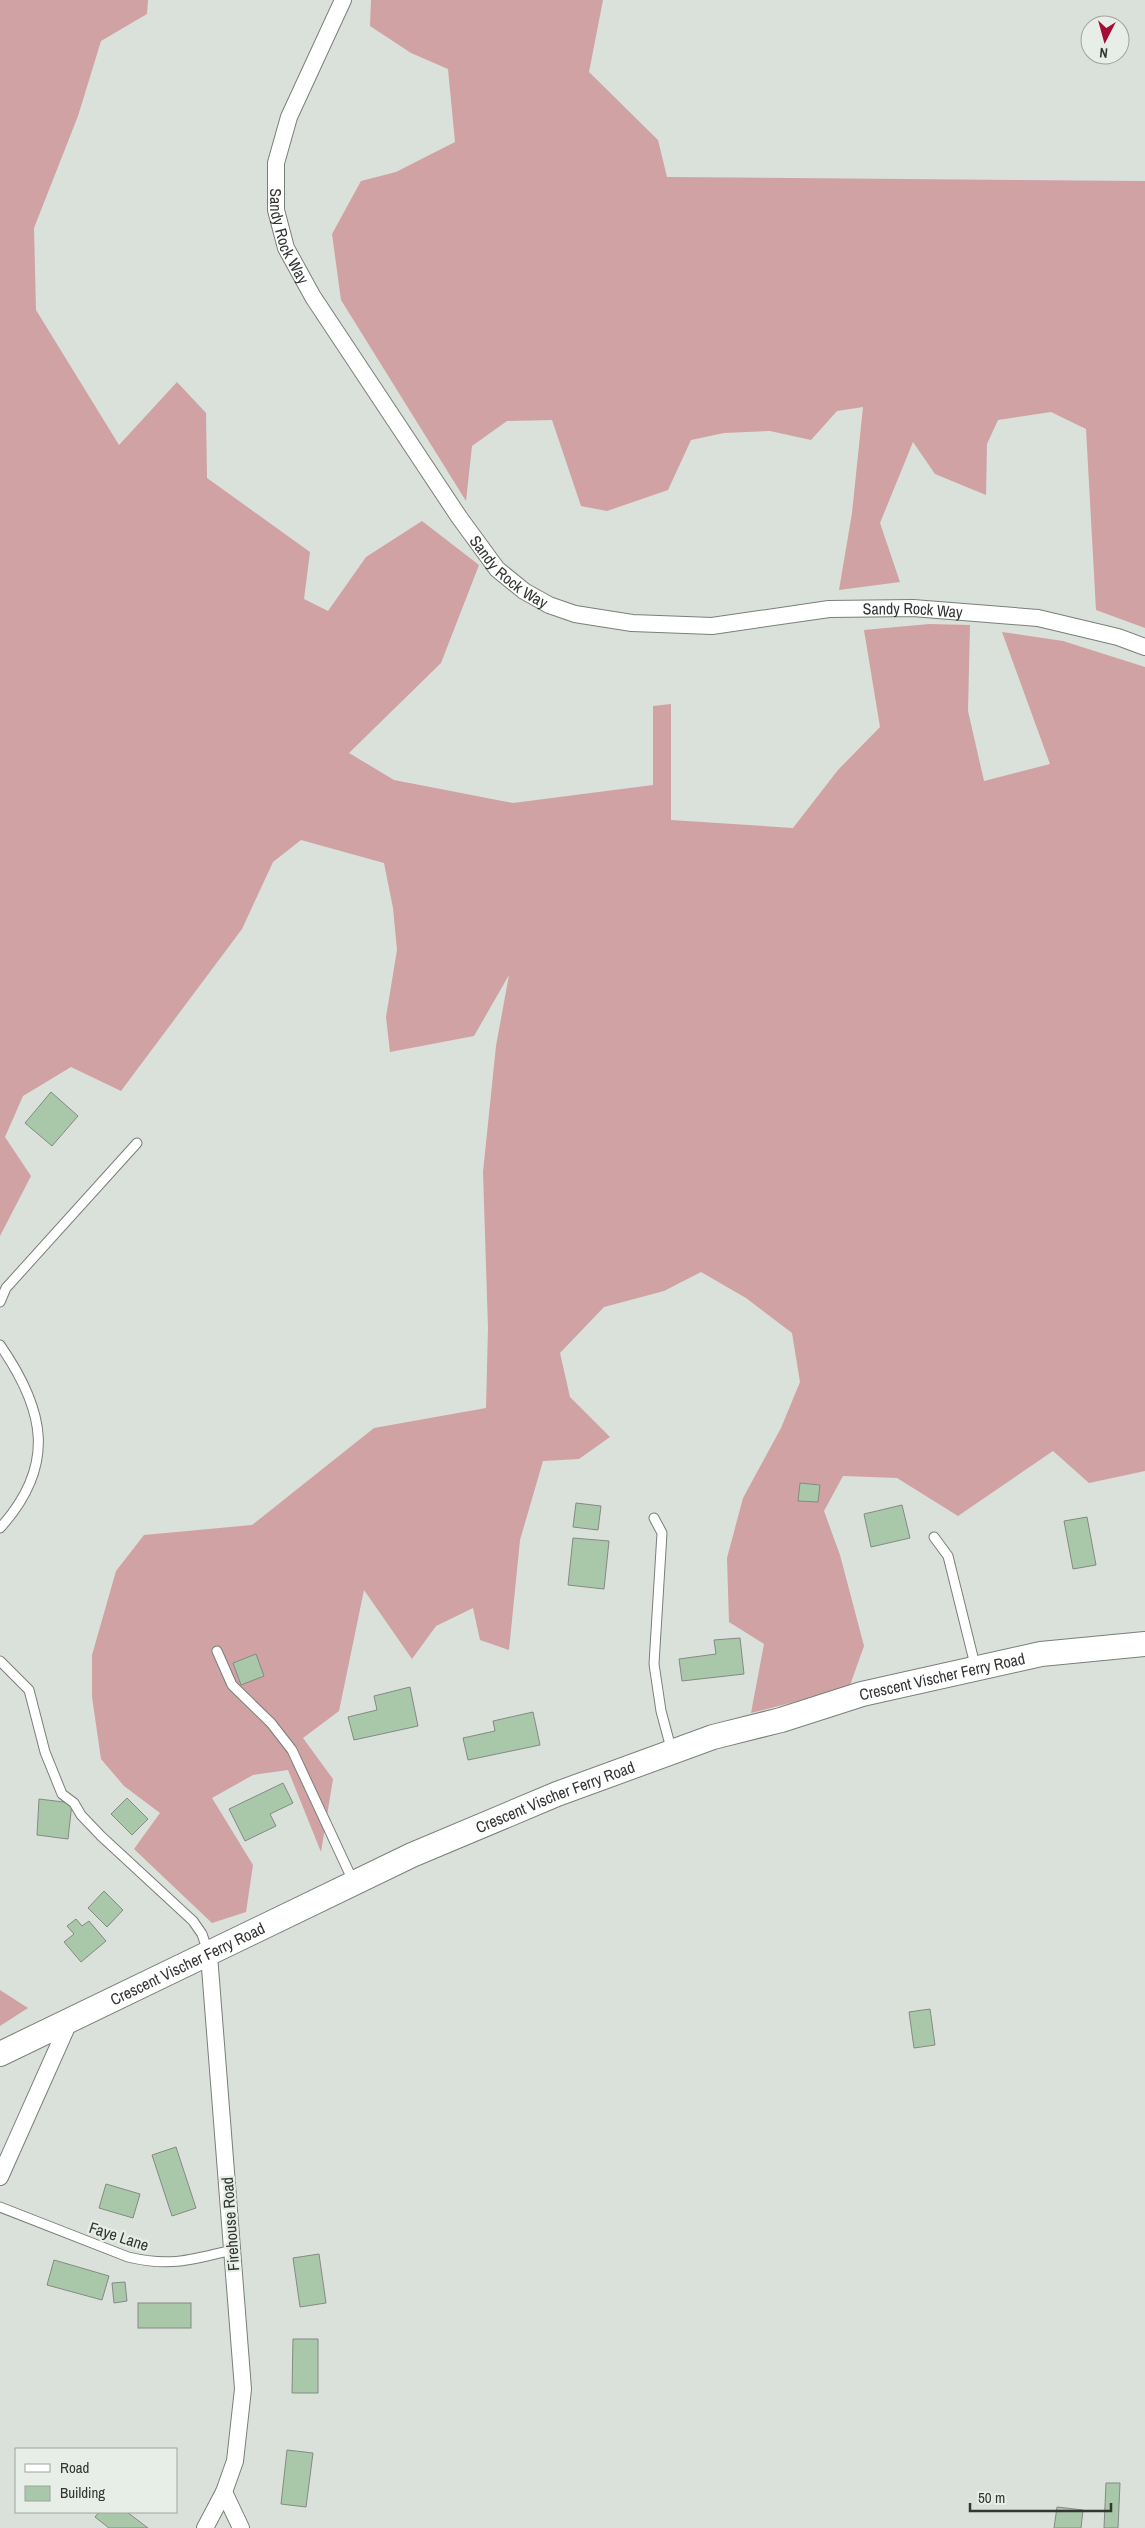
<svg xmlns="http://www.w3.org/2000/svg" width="1145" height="2528" viewBox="0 0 1145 2528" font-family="'Archivo Narrow',sans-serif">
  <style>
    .forest { fill: #d0a2a4 }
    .building { fill: #a9c8a9; stroke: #848a84 }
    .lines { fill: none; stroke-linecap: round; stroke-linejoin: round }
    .lane-casing { stroke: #797f79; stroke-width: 11 }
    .street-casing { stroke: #797f79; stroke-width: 18 }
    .secondary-casing { stroke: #797f79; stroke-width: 26 }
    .lane { stroke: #fff; stroke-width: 9 }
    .street { stroke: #fff; stroke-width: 16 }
    .secondary { stroke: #fff; stroke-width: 24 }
    .labels { text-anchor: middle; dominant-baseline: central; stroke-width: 4.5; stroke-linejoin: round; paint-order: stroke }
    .street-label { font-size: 16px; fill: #333633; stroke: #e7ede7 }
  </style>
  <rect width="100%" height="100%" fill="#dae0da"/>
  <g class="forest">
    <polygon points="0,0 148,0 147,14 101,41 78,116 34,228 36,310 119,445 177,382 206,413 207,478 310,552 304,599 328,611 366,557 422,521 479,565 441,663 349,753 394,780 513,803 653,785 653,706 671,704 671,820 793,828 838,770 880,727 864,630 929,624 970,625 968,711 984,781 1050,764 1002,632 1063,641 1145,667 1145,1471 1089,1483 1053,1451 958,1516 897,1478 843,1476 824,1511 840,1555 864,1646 849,1688 751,1713 764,1644 729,1622 727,1558 743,1498 781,1428 800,1382 792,1333 746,1298 701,1272 664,1291 604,1307 560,1353 570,1397 610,1437 579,1459 543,1461 520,1540 509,1650 480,1640 473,1608 436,1626 412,1659 364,1590 339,1711 303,1738 333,1779 321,1852 288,1770 253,1775 212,1798 253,1865 246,1912 212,1923 134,1849 160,1813 124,1786 101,1759 92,1697 92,1655 116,1571 144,1535 252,1525 374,1428 486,1408 488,1328 483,1172 496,1046 509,975 474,1036 390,1052 386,1017 397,950 393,908 384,863 301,840 273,862 242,929 121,1091 71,1067 23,1096 5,1137 31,1176 0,1236"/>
    <polygon points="371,0 603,0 589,72 658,140 667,177 1145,181 1145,628 1096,610 1086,429 1051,412 998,420 987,444 986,495 935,474 913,442 880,523 900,582 839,590 852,513 863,407 837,411 811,440 770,431 724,433 691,440 668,490 607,511 581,506 552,420 507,421 472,446 466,501 341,300 332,234 361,181 396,172 455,142 448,69 411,53 370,26"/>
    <polygon points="0,1990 28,2008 0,2026"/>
  </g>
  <g class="building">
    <polygon points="51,1092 78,1116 52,1146 25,1123"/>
    <polygon points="800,1483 820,1485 818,1502 798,1501"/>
    <polygon points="576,1503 601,1506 598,1530 573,1527"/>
    <polygon points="902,1505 910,1538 871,1547 864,1514"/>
    <polygon points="1087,1517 1096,1565 1073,1569 1064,1521"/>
    <polygon points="573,1538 609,1541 604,1589 568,1585"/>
    <polygon points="740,1638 744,1674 682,1681 679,1659 716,1654 714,1640"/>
    <polygon points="256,1654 264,1676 241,1685 233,1663"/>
    <polygon points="410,1687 418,1726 354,1740 348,1717 377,1710 374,1696"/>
    <polygon points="533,1712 540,1745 468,1760 463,1738 495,1731 493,1721"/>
    <polygon points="283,1783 293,1803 270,1814 276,1826 245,1841 229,1809"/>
    <polygon points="127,1798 148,1819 132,1835 111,1814"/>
    <polygon points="39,1799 72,1803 68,1839 37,1835"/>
    <polygon points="104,1891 123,1910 107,1927 88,1908"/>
    <polygon points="76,1919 82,1926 89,1921 106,1941 81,1962 64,1942 74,1934 67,1926"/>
    <polygon points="930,2009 935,2045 914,2048 909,2012"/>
    <polygon points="176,2147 196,2208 172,2216 152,2155"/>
    <polygon points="106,2184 140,2194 133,2218 99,2208"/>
    <polygon points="319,2254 326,2303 300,2307 293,2258"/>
    <polygon points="54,2260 109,2276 102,2300 47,2285"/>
    <polygon points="125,2282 127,2301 114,2303 112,2283"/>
    <rect x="138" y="2303" width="53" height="25"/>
    <polygon points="293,2339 318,2339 318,2393 292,2393"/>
    <polygon points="287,2450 313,2453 306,2507 281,2504"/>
    <polygon points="1106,2483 1120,2483 1118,2528 1104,2528"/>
    <polygon points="1057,2507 1083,2510 1081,2528 1054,2528"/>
    <polygon points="99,2512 127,2512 148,2528 109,2528 95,2517"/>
  </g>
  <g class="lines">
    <defs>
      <g id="lane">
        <polyline points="0,1302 6,1288 137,1143"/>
        <path d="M0,1345C45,1410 57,1465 0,1528"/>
        <polyline points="654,1518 662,1533 654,1664 661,1711 672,1752"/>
        <polyline points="934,1537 948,1556 976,1669"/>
        <polyline points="217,1651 232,1685 271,1723 292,1750 354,1883"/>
        <polyline points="0,1661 29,1690 45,1752 62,1794 74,1803 81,1815 101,1836 193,1921 202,1934 208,1952"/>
        <path d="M0,2207L128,2257C170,2267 191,2260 232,2250"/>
      </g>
      <g id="street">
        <path id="s1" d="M343,0L289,117L276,163V210L286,248L313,297L459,517L497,569L524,591L549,605L575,614L632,623L712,626L829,609L913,608L1038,618L1118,637L1145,647"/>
        <polyline points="0,2177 70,2020"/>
        <polyline points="224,2492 241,2528"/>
        <polyline points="205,2528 224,2492 235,2461 243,2389 209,1955"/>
      </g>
      <g id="secondary">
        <path id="s2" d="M0,2054L412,1855L557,1794L713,1737L781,1720L862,1694L1041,1654L1145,1644"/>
      </g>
    </defs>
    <use href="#lane" class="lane-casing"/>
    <use href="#street" class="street-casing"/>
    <use href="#secondary" class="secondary-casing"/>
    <use href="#lane" class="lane"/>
    <use href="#street" class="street"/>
    <use href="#secondary" class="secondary"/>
  </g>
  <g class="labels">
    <g class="street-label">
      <text stroke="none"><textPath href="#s1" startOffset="252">Sandy Rock Way</textPath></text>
      <text stroke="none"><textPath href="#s1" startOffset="658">Sandy Rock Way</textPath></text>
      <text stroke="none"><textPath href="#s1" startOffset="1078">Sandy Rock Way</textPath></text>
      <text stroke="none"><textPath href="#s2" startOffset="1018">Crescent Vischer Ferry Road</textPath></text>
      <text stroke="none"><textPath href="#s2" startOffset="612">Crescent Vischer Ferry Road</textPath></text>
      <text stroke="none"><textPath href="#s2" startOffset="208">Crescent Vischer Ferry Road</textPath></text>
      <text transform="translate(230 2224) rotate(-94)">Firehouse Road</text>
      <text transform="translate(119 2236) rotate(18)">Faye Lane</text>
    </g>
  </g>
  <rect x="15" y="2448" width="162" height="65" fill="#e7ede7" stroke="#9fa49f"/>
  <rect x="25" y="2464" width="25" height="8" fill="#ffffff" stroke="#9fa49f"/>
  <text x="60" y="2473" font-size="15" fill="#333633">Road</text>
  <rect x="25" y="2486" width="25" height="15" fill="#a9c8a9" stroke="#9fa49f"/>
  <text x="60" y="2498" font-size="15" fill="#333633">Building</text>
  <g transform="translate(1105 40) rotate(186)"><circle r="24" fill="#e7ede7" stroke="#9fa49f"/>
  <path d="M0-4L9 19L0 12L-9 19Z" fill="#a60d35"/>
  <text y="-8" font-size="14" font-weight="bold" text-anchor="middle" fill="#333633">N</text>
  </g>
  <path d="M970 2503v8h141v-8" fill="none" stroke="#333633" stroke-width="2.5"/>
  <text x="978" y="2503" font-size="15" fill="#333633" stroke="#e7ede7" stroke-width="4" paint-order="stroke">50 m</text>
</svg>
